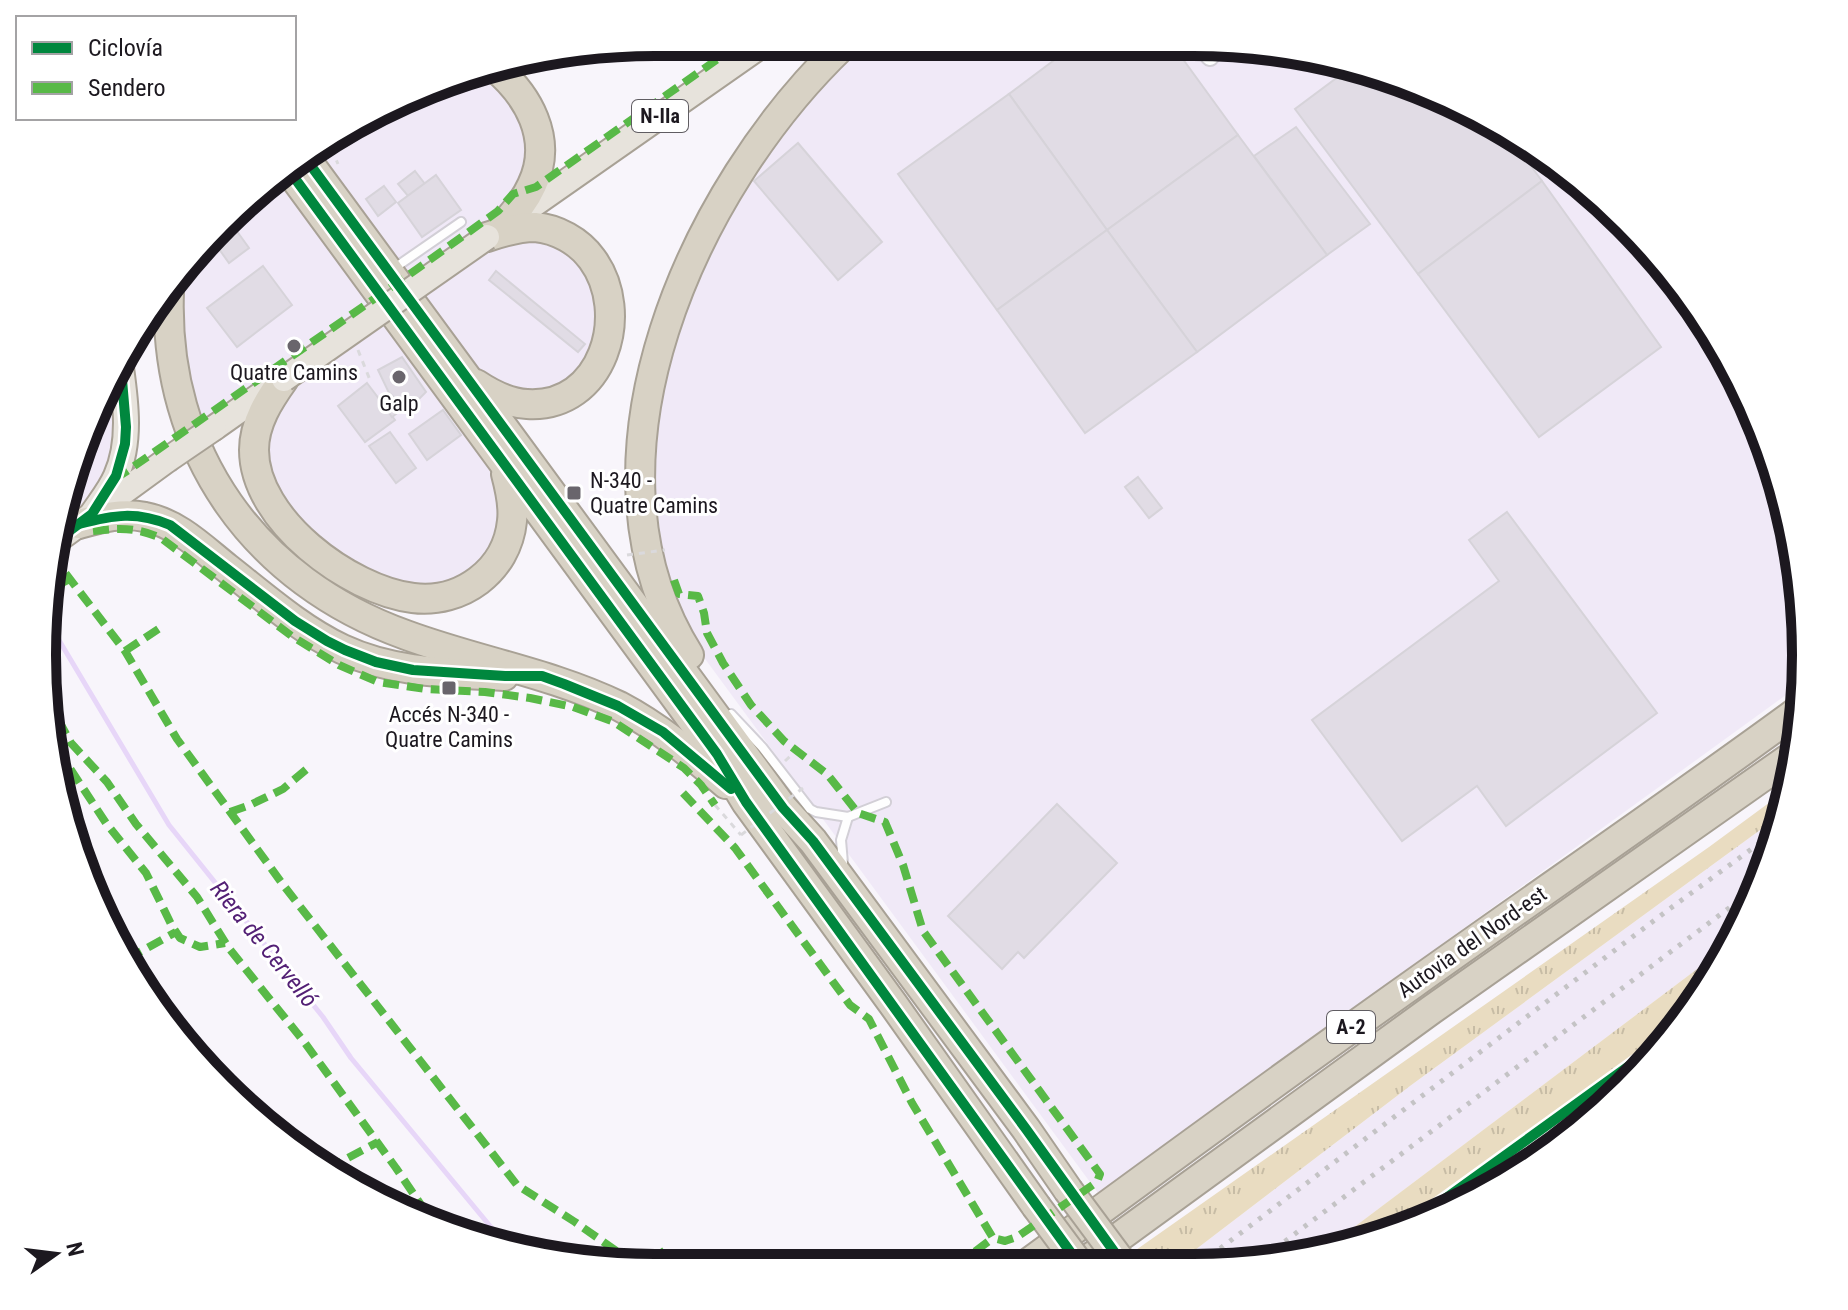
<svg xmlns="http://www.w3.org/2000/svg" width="1848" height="1310" viewBox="0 0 1848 1310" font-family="'Roboto Condensed',sans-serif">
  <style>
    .built { fill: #f0e9f7 }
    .grass { fill: url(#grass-tufts) }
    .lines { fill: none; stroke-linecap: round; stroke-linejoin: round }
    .stream { stroke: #e7d6f8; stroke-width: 5 }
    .building { fill: #e1dce5; stroke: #d6d3d9; stroke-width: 2 }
    .lane-casing { stroke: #d2cfd6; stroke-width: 12 }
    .street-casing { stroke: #d2cfd6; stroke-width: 20 }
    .primary-casing { stroke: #a8a195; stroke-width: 28 }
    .highway-casing { stroke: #a8a195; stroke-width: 32 }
    .path { stroke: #dad9dc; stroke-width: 3; stroke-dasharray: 6 6; stroke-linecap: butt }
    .lane { stroke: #fefefe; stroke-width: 8 }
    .street { stroke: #fefefe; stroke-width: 16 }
    .primary { stroke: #e7e3dc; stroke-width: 24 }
    .highway { stroke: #d8d2c5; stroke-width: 28 }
    .rail { stroke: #c4c3c5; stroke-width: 5; stroke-dasharray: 4 8; stroke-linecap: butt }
    .primary-bridge-casing { stroke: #a8a195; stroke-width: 28; stroke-linecap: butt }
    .highway-bridge-casing { stroke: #a8a195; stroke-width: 32; stroke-linecap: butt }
    .path-bridge { stroke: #dad9dc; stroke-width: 3; stroke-dasharray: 6 6; stroke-linecap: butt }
    .primary-bridge { stroke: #e7e3dc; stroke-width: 24 }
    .highway-bridge { stroke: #d8d2c5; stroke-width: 28 }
    .quiet { stroke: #58b947; stroke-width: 8; stroke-dasharray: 16 8; stroke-linecap: butt }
    .cycleway-casing { stroke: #fff; stroke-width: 15 }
    .cycleway { stroke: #00873e; stroke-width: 10 }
    .poi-dot { fill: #69656c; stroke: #fff; stroke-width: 3 }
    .labels { text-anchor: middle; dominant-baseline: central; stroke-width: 6; stroke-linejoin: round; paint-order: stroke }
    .shield { fill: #fff; stroke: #605d62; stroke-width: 2 }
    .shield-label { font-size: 20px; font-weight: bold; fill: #1c181f }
    .poi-label { font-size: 22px; fill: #1c181f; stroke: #fff }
    .street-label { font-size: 22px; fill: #1c181f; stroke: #fff }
    .water-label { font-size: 24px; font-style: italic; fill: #532075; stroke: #fff }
    .rim { fill: none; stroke: #1c181f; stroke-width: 10 }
  </style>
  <defs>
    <pattern id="grass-tufts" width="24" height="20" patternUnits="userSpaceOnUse" patternTransform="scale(2)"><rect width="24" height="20" fill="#e9dcc1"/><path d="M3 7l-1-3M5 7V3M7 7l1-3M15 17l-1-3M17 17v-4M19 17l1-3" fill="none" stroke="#c7bca5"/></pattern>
  </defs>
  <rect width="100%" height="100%" fill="#f8f5fb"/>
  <g class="built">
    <polygon points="862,46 1313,54 1500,124 1654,250 1724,348 1773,458 1801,575 1804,682 1098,1193 700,652 679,609 663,562 655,484 659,400 689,304 721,222 782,129 846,59"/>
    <polygon points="492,65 519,90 537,227 604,280 590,376 509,401 513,505 476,583 381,590 264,491 271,397 195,440 169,292 194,251 303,155 324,164 319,143"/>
    <polygon points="121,368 121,460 57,540 89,420"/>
    <polygon points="1786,811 1743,926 1733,942 1329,1246 1273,1263 1178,1263 1410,1086"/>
  </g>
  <g class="grass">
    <polygon points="1789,788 1786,811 1410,1086 1178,1263 1116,1264 1709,847"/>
    <polygon points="1733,942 1680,1028 1598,1116 1464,1205 1329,1246"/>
  </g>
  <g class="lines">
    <polyline class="stream" points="47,620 169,825 323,1017 351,1058 509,1249"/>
  </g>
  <g class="building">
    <polygon points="1069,49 1177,51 1238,135 1107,230 1009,94"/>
    <polygon points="1350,68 1500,124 1542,181 1418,274 1295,109"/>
    <polygon points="1009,94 1107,230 997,310 898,174"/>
    <polygon points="1296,127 1370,224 1327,255 1254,156"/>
    <polygon points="1238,135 1327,255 1197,352 1107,230"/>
    <polygon points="798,143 882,242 838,280 754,181"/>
    <polygon points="415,171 425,184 408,196 398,184"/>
    <polygon points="436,175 461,210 422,237 398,203"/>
    <polygon points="1542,181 1661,347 1539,437 1418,274"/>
    <polygon points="384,186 396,202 378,216 366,199"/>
    <polygon points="231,223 249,248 229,263 211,238"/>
    <polygon points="1107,230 1197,352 1085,433 997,310"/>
    <polygon points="263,266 292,305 237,347 207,308"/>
    <polygon points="496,271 585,344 578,352 489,280"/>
    <polygon points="402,357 426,392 408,410 389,393 378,370"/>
    <polygon points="367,383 395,420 365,442 338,406"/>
    <polygon points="389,393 405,407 392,417 381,402"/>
    <polygon points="443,410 461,435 427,460 409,434"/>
    <polygon points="390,432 416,468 396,483 369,446"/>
    <polygon points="1138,477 1162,508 1149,518 1125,487"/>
    <polygon points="1507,512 1657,713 1506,826 1477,786 1402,841 1312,720 1499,581 1469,540"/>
    <polygon points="1057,804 1117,863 1024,958 1018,952 1002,969 948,916"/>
  </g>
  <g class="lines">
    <defs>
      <g id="lane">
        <polyline points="393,269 461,222"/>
        <polyline points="731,714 762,747 810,809 816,812 848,817 886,802"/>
        <polyline points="843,863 841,840 848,817"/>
      </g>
      <polyline id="street" points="1206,52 1210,57"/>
      <g id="primary">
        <polyline points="513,219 763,44"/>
        <polyline points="214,428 279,382"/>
        <path d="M92,514C100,502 110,490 116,476C131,443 126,403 121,368"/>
        <polyline points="56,541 167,460"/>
      </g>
      <g id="highway">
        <path d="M492,65C528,94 554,139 532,185C525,201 514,213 503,226"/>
        <polyline points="303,155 783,808 813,841 1026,1129 1068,1190"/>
        <polyline points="288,169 717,754 746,802 893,1004 1036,1206"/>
        <path d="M169,292C163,453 255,581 406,635C476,661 551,673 619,706C659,727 692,755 726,784"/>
        <path d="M284,379C269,400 254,423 254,450C254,520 349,590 413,598C461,604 507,571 512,521C514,505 510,489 506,474"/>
        <path d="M476,384C491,394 508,403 527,404C603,409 632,313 592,259C579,241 557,229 535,227C518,227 502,232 487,237"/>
        <path d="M79,524C101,518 122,512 145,517C177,523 202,548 227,568C264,597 300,629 342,649C393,673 449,673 504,676"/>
        <path d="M689,655C567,461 694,187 843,45"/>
        <path d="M1027,1264C1155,1170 1283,1076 1413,984C1542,892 1674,802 1802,708"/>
        <polyline points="1082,1264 1431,1010 1795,754"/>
      </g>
    </defs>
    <use href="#lane" class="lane-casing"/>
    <use href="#street" class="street-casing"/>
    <use href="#primary" class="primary-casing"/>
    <use href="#highway" class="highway-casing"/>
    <g class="path">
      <polyline points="333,137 334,155 338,164"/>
      <polyline points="358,350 370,380"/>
      <polyline points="785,761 796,751"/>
      <polyline points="715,805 741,835"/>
    </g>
    <use href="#lane" class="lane"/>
    <use href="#street" class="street"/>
    <use href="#primary" class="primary"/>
    <use href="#highway" class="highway"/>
    <g class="rail">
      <polyline points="1201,1263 1668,910 1779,829"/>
      <polyline points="1256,1263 1757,887"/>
    </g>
    <defs>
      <g id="primary-bridge">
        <polyline points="284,379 487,237"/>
        <polyline points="167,460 214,428"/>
      </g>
      <g id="highway-bridge">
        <polyline points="1068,1190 1123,1264"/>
        <polyline points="1036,1206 1079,1264"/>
      </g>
    </defs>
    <use href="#primary-bridge" class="primary-bridge-casing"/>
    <use href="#highway-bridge" class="highway-bridge-casing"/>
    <g class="path-bridge">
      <polyline points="627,555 665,550"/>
      <polyline points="741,835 803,788"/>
    </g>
    <use href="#primary-bridge" class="primary-bridge"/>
    <use href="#highway-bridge" class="highway-bridge"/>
    <g class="quiet">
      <polyline points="113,476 121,475 130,469 417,269 498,211 513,194 536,187 739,44"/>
      <path d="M93,531C120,528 135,527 161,538L293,637L339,665L378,682L425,689L485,692L530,698L573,707L614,722L684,768L701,785L715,805"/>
      <polyline points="53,553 63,570 125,651 177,739 284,886 517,1185 575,1222 615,1250 633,1267"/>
      <polyline points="674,580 679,594 698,596 704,613 707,633 723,663 751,705 784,741 827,774 858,813 885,822 903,865 923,931 1100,1174 1097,1182 1017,1237 1005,1241 993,1238"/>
      <polyline points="47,608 54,587 70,579"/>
      <polyline points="125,651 163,626"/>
      <polyline points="47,699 71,743 107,782 136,824 197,897 228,947 305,1043 396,1168 434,1224"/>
      <polyline points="53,753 69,767 106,823 146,873 172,926 180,938 200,947 225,943"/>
      <polyline points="683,793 735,848 850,1005 869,1019 912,1103 993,1238 957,1265"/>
      <polyline points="230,812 250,805 283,789 308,768"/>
      <polyline points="127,959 176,932"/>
      <polyline points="327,1169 378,1142"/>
      <polyline points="659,1250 671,1266"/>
    </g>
    <defs>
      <g id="cycleway">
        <polyline points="303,155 783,808 813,841 1026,1129 1123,1264"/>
        <polyline points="288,169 717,754 746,802 1079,1264"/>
        <path d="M79,524C114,515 136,511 170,525L295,621L327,641L345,650L376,662L413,670L505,676H542L564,684L618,706L663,732L731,789"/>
        <polyline points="56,541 92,514 116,476 125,444 126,427 121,368"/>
        <polyline points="1417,1219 1676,1032"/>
      </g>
    </defs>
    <use href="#cycleway" class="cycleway-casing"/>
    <use href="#cycleway" class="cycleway"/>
  </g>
  <g class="poi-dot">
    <circle cx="294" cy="346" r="8"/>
    <circle cx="399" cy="377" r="8"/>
    <rect x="566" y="485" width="16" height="16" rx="4"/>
    <rect x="441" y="680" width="16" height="16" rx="4"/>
  </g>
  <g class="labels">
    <g class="shield">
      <rect x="632" y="100" width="56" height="32" rx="6"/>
      <rect x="1327" y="1011" width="48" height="32" rx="6"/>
    </g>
    <g class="shield-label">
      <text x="660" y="116">N-IIa</text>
      <text x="1351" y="1027">A-2</text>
    </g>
    <g class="poi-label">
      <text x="294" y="372">Quatre Camins</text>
      <text x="399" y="403">Galp</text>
      <text x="590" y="480" text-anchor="start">N-340 -<tspan x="590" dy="25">Quatre Camins</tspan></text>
      <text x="449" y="714">Accés N-340 -<tspan x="449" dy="25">Quatre Camins</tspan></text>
    </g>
    <g class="street-label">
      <text transform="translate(1472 942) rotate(-35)">Autovia del Nord-est</text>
    </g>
    <g class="water-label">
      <text transform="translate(264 944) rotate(51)">Riera de Cervelló</text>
    </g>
  </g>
  <path d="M0 0H1848V1310H0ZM655 56H1193A599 599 0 0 1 1792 655V655A599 599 0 0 1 1193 1254H655A599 599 0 0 1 56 655V655A599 599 0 0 1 655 56Z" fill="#fff" fill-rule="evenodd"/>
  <path class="rim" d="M655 56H1193A599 599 0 0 1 1792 655V655A599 599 0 0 1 1193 1254H655A599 599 0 0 1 56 655V655A599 599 0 0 1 655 56Z"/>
  <rect x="16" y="16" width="280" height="104" fill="#ffffff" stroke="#a4a3a5" stroke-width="2"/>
  <rect x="32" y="42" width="40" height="12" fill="#00873e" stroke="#a4a3a5" stroke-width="2"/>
  <text x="88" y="56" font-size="24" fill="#1c181f">Ciclovía</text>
  <rect x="32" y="82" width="40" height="12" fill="#58b947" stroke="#a4a3a5" stroke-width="2"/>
  <text x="88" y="96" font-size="24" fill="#1c181f">Sendero</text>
  <g transform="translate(56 1254) rotate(76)" stroke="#ffffff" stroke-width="6" paint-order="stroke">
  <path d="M0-6L14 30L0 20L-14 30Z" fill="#1c181f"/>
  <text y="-12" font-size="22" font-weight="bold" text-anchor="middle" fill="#1c181f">N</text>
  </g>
</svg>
